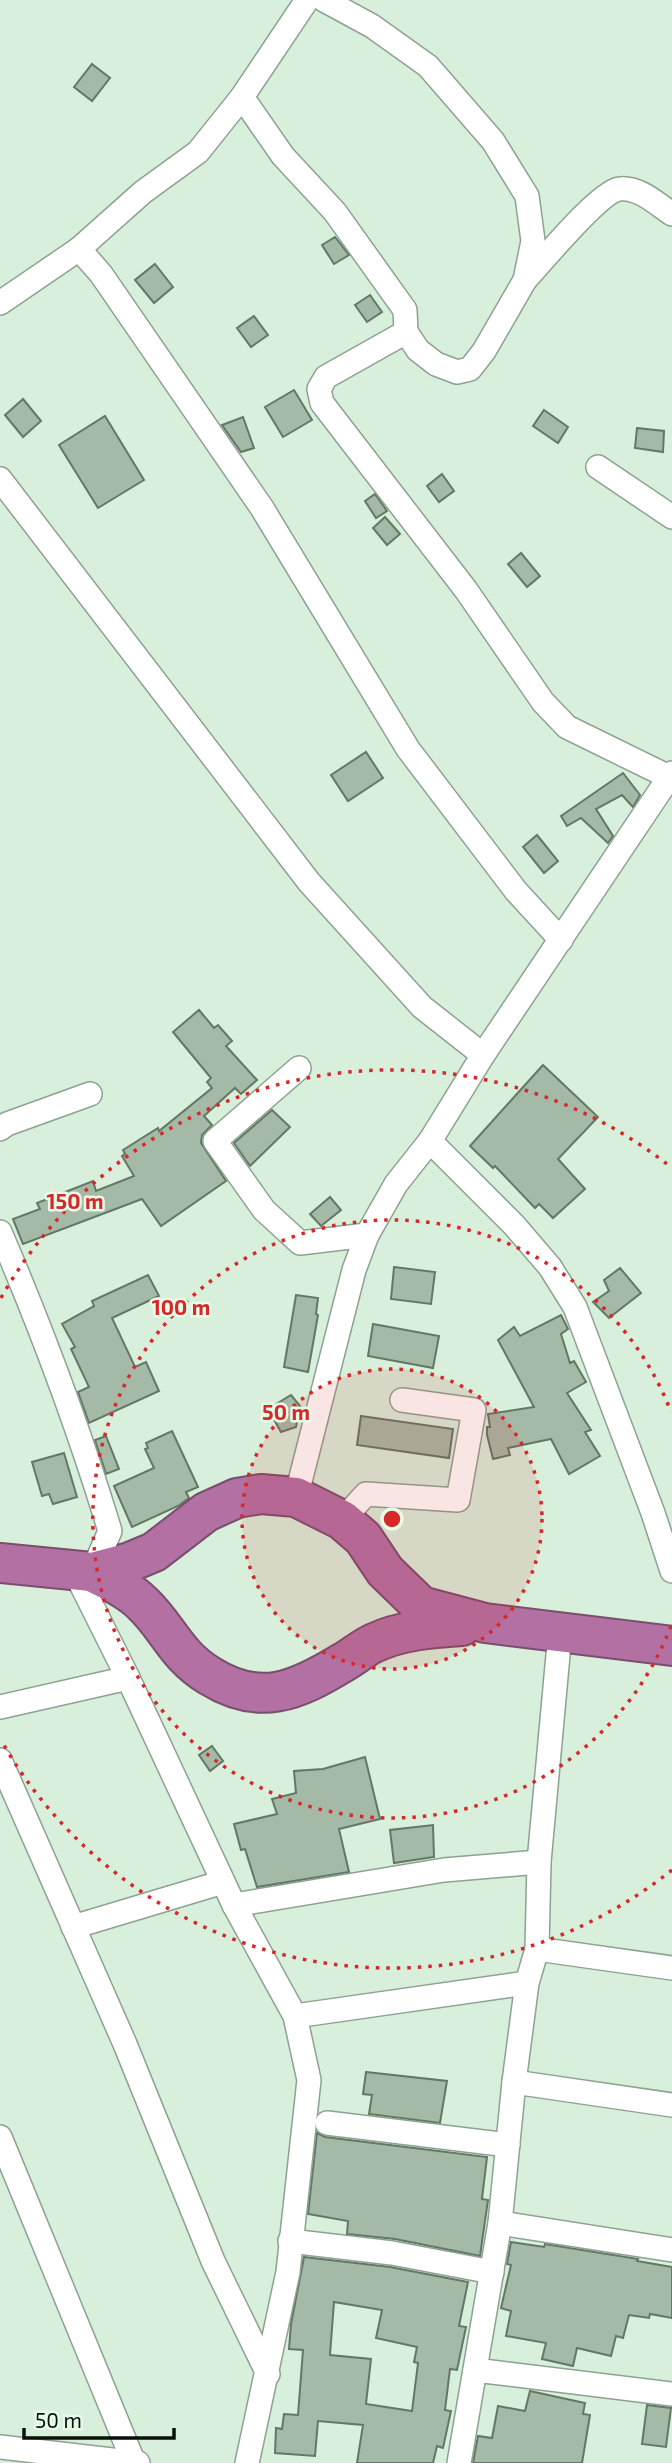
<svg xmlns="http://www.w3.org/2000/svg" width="672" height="2463" viewBox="0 0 672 2463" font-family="'Exo 2',sans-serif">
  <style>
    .building { fill: #a4b9a6; stroke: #637766; stroke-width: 2; fill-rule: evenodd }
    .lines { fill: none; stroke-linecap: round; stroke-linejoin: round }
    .street-casing { stroke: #8da290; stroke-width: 26 }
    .highway-casing { stroke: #784f6d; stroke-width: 42 }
    .street { stroke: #fff; stroke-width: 23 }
    .highway { stroke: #b370a2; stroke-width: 38 }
    .ring { fill: none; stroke: #d62828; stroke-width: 3.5; stroke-dasharray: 3.5 7 }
    .centre { fill: #d62828; stroke: #e6fce8; stroke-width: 3.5 }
    .ring-label { font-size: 21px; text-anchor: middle; font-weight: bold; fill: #d62828; stroke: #e6fce8; stroke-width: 5; stroke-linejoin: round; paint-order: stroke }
  </style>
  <rect width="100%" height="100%" fill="#d8efdb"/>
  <g class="building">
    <polygon points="92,64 110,78 92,101 74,87"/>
    <polygon points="335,237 349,255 334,264 322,245"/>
    <polygon points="155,264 173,287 154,303 135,280"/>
    <polygon points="370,295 382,312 367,322 355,305"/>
    <polygon points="254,316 268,335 251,347 237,328"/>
    <polygon points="294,390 312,420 283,437 265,407"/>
    <polygon points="23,399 41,421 23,437 5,415"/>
    <polygon points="544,410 568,427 558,443 533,426"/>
    <polygon points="105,416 144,480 98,508 59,445"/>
    <polygon points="243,417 254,448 241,452 222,425"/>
    <polygon points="637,428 664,431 663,452 635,448"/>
    <polygon points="442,474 454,491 439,502 427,486"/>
    <polygon points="375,494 387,511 376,518 365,501"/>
    <polygon points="385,517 400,534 387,545 373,528"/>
    <polygon points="521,553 540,576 527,587 508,564"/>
    <polygon points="366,752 383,778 348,801 331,775"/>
    <polygon points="623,773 640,795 633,807 622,795 596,809 613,836 608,843 581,818 567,826 561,816"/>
    <polygon points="537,835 558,861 544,873 523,847"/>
    <polygon points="199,1010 214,1028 218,1025 232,1041 226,1046 257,1080 241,1094 235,1088 204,1116 212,1125 202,1135 201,1143 226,1181 161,1226 142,1199 23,1244 13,1219 40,1209 37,1203 93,1181 96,1191 134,1176 122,1156 125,1154 123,1150 158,1128 159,1131 212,1088 207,1082 211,1078 173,1032"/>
    <polygon points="543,1065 598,1117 558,1159 585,1189 553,1218 539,1204 535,1208 495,1166 493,1168 470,1146"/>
    <polygon points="272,1110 290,1127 250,1166 234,1143"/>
    <polygon points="330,1197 341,1210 321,1226 310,1214"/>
    <polygon points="394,1267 435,1272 431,1304 391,1299"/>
    <polygon points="620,1268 641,1293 609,1318 593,1302 609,1291 604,1280"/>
    <polygon points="148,1275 159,1296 112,1318 135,1367 146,1362 159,1391 89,1423 78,1392 89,1387 71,1349 75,1347 62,1324 94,1306 92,1301"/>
    <polygon points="296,1295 318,1298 316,1314 318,1315 308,1372 284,1367"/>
    <polygon points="561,1315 568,1329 561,1334 570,1363 574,1361 586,1382 567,1393 591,1430 585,1432 600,1456 569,1474 551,1439 508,1448 510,1455 493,1459 487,1435 487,1427 490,1427 488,1414 534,1407 498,1340 514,1327 520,1336"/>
    <polygon points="373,1324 439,1336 433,1368 368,1356"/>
    <polygon points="291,1395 300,1406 296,1427 281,1432 268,1409"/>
    <polygon points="361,1416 453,1429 449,1458 357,1445"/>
    <polygon points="172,1431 198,1487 186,1492 189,1498 178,1506 132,1527 114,1486 154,1468 145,1449 148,1448 146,1443"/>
    <polygon points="106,1436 119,1469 106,1474 95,1440"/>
    <polygon points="64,1453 77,1497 53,1504 49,1494 42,1496 32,1462"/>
    <polygon points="212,1746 223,1761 210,1771 199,1755"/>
    <polygon points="365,1757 380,1819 339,1829 349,1872 257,1887 245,1849 241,1850 234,1824 277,1814 272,1799 296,1793 294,1771 323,1769"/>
    <polygon points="433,1825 434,1857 394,1863 390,1830"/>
    <polygon points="366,2072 447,2081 440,2123 369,2114 372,2095 363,2094"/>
    <polygon points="317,2133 325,2137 487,2157 482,2199 488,2200 480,2256 395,2239 347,2234 348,2221 308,2214"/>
    <polygon points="511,2242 544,2247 545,2244 638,2259 637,2261 672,2267 672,2318 650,2314 649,2318 629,2315 623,2338 616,2336 611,2356 577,2348 573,2366 542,2359 546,2343 506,2336 511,2311 501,2308 511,2265 507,2264"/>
    <path d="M304,2257L390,2267L468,2282L459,2326L466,2327L457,2370L450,2369L445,2410L451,2411L443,2448L437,2446L433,2463H357L363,2425L318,2421L315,2456L275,2453L276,2428L282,2429L284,2414L298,2415L303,2350L289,2349L291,2324ZM334,2302L382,2310L376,2338L417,2347L414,2362L418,2363L412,2411L366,2404L371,2359L330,2355Z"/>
    <polygon points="530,2391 585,2403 583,2414 590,2415 582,2463 473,2463 478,2436 492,2438 498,2406 525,2411"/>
    <polygon points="647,2405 671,2408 666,2447 642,2444"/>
  </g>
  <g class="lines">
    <defs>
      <g id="street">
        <polyline points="324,0 372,26 428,66 493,141 527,196 533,241 525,280 484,351 470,369 457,372 436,364 418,350 406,332"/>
        <polyline points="242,97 307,0"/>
        <polyline points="79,249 143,192 198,152 242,97 283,156 335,212 405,310 406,332 326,377 319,389 322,403 466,590 543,702 567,727 669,777"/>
        <path d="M525,280C542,262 598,193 619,189C638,186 657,204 672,214"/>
        <polyline points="0,303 79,249 101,274 262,508 408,749 516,891 561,940"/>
        <polyline points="598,467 672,517"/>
        <polyline points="0,479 309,882 422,1007 483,1055"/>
        <polyline points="299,1068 215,1141 264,1210 300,1243 367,1235"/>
        <polyline points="0,1129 7,1124 90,1094"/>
        <polyline points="430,1141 514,1225 550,1267 575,1307 653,1513 672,1571"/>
        <path d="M0,1232C42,1330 79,1429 110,1531L92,1572"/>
        <polyline points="296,1497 354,1270 367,1235 396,1184 430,1141 483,1055 672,773"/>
        <polyline points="342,1520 366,1494 458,1500 474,1410 402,1400"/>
        <polyline points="75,1572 128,1678 234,1905 295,2016 309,2080 288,2272 247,2463"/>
        <polyline points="0,1707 128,1678"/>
        <polyline points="0,1760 125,2044 213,2261 268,2374"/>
        <polyline points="234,1905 444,1870 539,1862"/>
        <polyline points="73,1927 223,1882"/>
        <polyline points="537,1949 672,1968"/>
        <polyline points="295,2016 527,1983"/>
        <polyline points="514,2082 672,2105"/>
        <polyline points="327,2123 508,2145"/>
        <polyline points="0,2137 134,2463"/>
        <polyline points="500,2223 672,2250"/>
        <polyline points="290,2241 392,2253 492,2272"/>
        <polyline points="475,2370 672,2394"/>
        <polyline points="0,2447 138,2463"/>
        <polyline points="459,2463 500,2223 514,2082 527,1983 537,1949 539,1862 560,1633"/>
      </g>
      <g id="highway">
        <polyline points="0,1563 92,1572 130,1562 154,1552 206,1512 237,1498 261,1494 296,1497 342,1520 363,1538 385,1571 421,1606 485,1623 672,1646"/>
        <path d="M92,1572C109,1581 128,1589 142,1603C168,1627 175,1655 210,1676C260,1707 296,1691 342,1663C353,1657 363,1648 374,1643C402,1630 432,1628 462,1626"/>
      </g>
    </defs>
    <use href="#street" class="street-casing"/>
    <use href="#highway" class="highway-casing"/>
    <use href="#street" class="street"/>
    <use href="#highway" class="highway"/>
  </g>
  <circle cx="392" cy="1519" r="150" fill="#d62828" fill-opacity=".12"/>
  <g class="ring">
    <circle cx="392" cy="1519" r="150"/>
    <path d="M671 1626A299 299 0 1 1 671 1412"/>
    <path d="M672 1870A449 449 0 0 1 1 1740M1 1298A449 449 0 0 1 672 1168"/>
  </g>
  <circle cx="392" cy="1519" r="10" class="centre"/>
  <g class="ring-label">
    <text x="75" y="1209">150 m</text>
    <text x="181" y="1315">100 m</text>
    <text x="286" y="1420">50 m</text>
  </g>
  <path d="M24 2428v10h150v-10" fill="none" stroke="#09110a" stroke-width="3.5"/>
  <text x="35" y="2428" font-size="21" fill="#09110a" stroke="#e6fce8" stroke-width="5" paint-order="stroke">50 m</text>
</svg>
